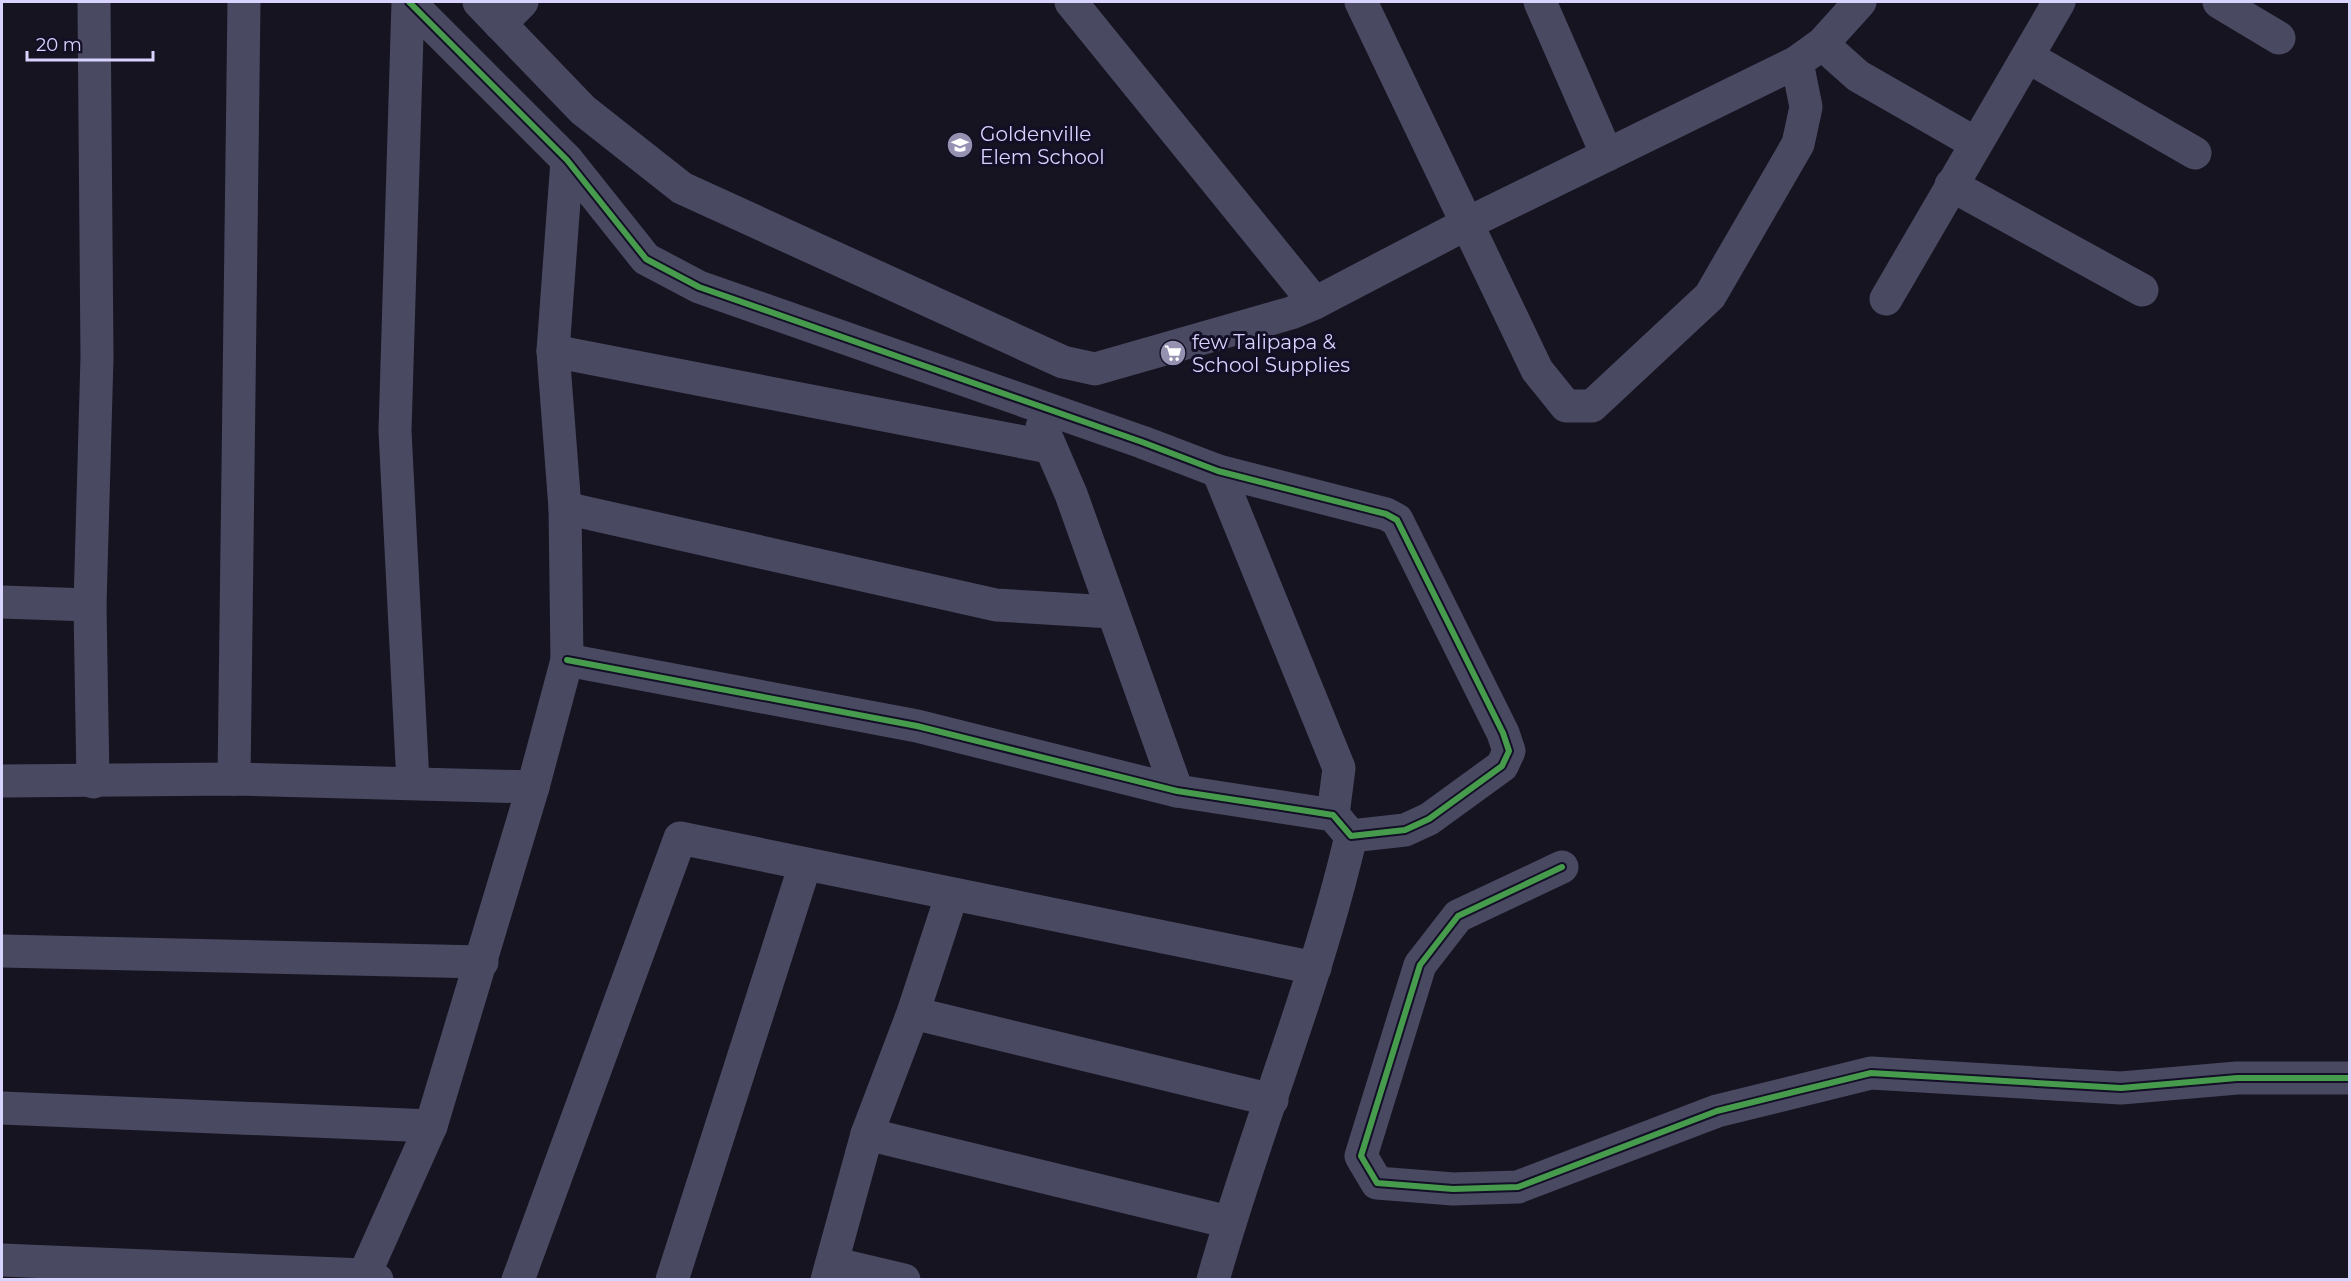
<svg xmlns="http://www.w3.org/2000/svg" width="2351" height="1281" viewBox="0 0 2351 1281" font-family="Montserrat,sans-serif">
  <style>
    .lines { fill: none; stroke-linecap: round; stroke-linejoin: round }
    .minor { stroke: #4a4962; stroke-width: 33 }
    .cycleway-casing { stroke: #130f26; stroke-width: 10 }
    .cycleway { stroke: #469c4c; stroke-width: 6 }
    .labels { text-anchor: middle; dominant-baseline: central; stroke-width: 6; stroke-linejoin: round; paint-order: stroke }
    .poi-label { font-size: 20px; fill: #d9d4ff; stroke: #130f26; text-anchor: start }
  </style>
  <rect width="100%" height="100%" fill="#161421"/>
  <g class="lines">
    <g class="minor">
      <polyline points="408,2 395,431 413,783"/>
      <polyline points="409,2 567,160 646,259 699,287 1142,442 1218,471 1386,514 1397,520 1503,733 1509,751 1502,766 1429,819 1405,830 1351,836 1333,815 1177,791 917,726 567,660"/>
      <polyline points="479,2 583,110 682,188 1063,362 1095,369 1291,313 1315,303 1468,223 1797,62 1822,44 1860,2"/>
      <polyline points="1071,2 1315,303"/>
      <polyline points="1361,2 1537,370 1566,406 1592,406 1710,296 1798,144 1806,107 1797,62"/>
      <polyline points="1540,2 1607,155"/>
      <polyline points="2219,2 2279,38"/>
      <polyline points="500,24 522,2"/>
      <polyline points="1822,44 1858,76 1975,143"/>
      <polyline points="2028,57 2195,153"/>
      <polyline points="1951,185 2142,290"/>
      <polyline points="1886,299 2059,2"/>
      <polyline points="553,351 1049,447"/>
      <polyline points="1042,427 1071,494 1177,791"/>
      <polyline points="1218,471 1339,768 1333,815"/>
      <polyline points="565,508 996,605 1111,612"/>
      <polyline points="2,602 90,605"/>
      <polyline points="234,779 244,2"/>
      <polyline points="2,781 234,779 533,787"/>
      <polyline points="93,782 90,605 97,357 94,2"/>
      <polyline points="1562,867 1458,916 1420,965 1361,1156 1377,1183 1453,1189 1518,1187 1717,1111 1871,1073 2121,1088 2237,1078 2350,1078"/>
      <polyline points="2,951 482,962"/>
      <polyline points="913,1013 1272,1100"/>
      <polyline points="2,1108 431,1126"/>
      <polyline points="867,1134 1229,1222"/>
      <polyline points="2,1260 364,1275 377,1280"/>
      <polyline points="832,1263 904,1280"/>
      <polyline points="362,1280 431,1126 533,787 567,660 565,508 553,351 567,160"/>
      <polyline points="518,1280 680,838 1315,968"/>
      <polyline points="672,1280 805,865"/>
      <polyline points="827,1280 867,1134 913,1013 952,894"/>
      <path d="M1213,1280C1255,1130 1316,987 1351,836"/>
    </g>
    <defs>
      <g id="cycleway">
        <polyline points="409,2 567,160 646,259 699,287 1142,442 1218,471 1386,514 1397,520 1503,733 1509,751 1502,766 1429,819 1405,830 1351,836 1333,815 1177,791 917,726 567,660"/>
        <polyline points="1562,867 1458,916 1420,965 1361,1156 1377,1183 1453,1189 1518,1187 1717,1111 1871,1073 2121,1088 2237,1078 2350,1078"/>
      </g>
    </defs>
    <use href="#cycleway" class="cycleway-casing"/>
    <use href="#cycleway" class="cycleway"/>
  </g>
  <defs>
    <symbol id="school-disc" viewBox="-11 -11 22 22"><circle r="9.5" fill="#9591b1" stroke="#130f26"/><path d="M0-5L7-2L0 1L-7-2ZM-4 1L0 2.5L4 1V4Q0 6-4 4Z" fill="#fff"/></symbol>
    <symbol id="supermarket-disc" viewBox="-11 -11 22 22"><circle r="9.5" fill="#9591b1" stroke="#130f26"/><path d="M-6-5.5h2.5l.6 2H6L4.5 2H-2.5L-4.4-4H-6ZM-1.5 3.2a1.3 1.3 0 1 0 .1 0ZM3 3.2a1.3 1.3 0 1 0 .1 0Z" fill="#fff"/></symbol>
  </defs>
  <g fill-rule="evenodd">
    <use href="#school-disc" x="945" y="130" width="30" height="30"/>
    <use href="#supermarket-disc" x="1158" y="338" width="30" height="30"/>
  </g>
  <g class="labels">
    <g class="poi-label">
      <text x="980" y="134">Goldenville<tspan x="980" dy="23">Elem School</tspan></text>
      <text x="1192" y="342">few Talipapa &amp;<tspan x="1192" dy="23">School Supplies</tspan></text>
    </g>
  </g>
  <rect width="2351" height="1281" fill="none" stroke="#d9d4ff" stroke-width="6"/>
  <path d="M27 51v9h126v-9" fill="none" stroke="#d9d4ff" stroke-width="3"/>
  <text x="36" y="51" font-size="18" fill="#d9d4ff" stroke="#130f26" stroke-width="4.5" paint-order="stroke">20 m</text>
</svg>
